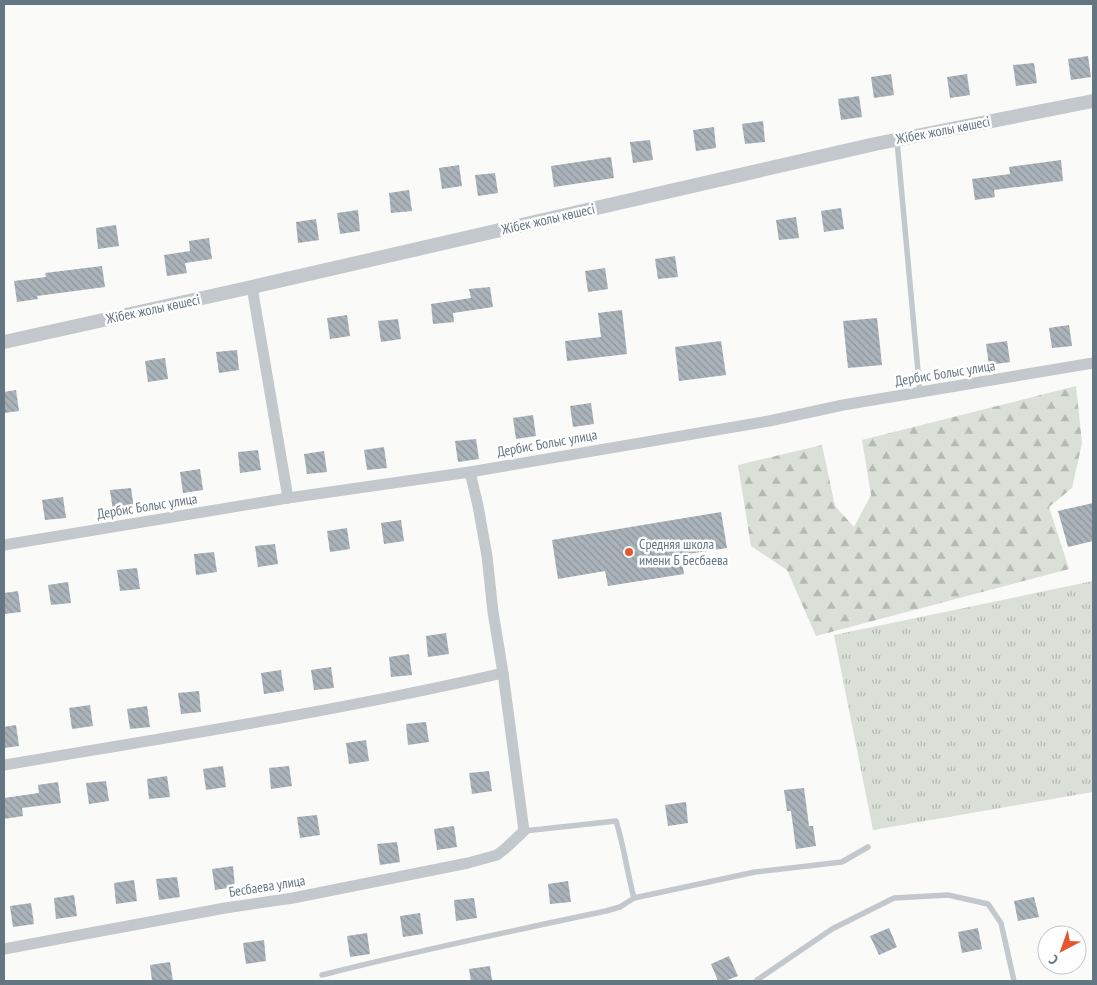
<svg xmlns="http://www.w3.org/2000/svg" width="1097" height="985" viewBox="0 0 1097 985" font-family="'PT Sans Narrow',sans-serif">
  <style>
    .grass { fill: url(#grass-tufts) }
    .forest { fill: url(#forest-firs) }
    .building { fill: url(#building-back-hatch) }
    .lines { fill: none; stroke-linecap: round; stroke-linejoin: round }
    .service { stroke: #c3c8cc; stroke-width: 5.5 }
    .minor { stroke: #c3c8cc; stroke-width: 11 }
    .tertiary { stroke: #c3c8cc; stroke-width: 14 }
    .poi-dot { fill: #e4572e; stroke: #fff; stroke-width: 2 }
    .labels { text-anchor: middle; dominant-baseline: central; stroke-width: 5; stroke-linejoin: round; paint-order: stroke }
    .street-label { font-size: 14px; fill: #657683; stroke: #fff }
    .poi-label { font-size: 14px; fill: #657683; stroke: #fff; text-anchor: start }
  </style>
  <defs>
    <pattern id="grass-tufts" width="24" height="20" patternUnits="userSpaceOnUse" patternTransform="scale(1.25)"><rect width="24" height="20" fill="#dadfd7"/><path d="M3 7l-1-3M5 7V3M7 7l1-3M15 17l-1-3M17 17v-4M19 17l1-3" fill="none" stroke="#b4b9b4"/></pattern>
    <pattern id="forest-firs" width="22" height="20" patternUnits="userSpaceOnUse" patternTransform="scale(1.25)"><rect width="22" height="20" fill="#dadfd7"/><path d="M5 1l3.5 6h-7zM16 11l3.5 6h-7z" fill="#b4b9b4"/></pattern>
    <pattern id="building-back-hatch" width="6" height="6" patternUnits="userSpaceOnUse" patternTransform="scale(1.25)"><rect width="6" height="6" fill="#aab3b9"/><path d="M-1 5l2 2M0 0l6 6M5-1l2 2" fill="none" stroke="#8e969c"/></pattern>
  </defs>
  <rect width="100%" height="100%" fill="#fafaf8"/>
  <polygon class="grass" points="1093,581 1093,792 873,830 834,635"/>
  <polygon class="forest" points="1076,386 1082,443 1072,488 1049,507 1069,569 816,636 787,570 751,546 738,465 822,445 835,506 854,527 871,495 862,440"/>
  <g class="building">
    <polygon points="1088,56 1091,77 1071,80 1068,59"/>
    <polygon points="1034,63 1037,83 1016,86 1013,65"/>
    <polygon points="891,74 894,95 874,98 871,77"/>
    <polygon points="967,74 970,95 950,98 947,77"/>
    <polygon points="859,96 862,117 841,120 838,99"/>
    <polygon points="763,121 765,142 745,144 742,124"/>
    <polygon points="714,127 716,148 696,151 693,130"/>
    <polygon points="650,140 653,160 633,163 630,142"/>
    <polygon points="611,157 614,178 554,187 551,166"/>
    <polygon points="1061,160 1063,181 994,190 995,197 975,200 972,179 1010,174 1009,167"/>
    <polygon points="459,165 462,186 442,189 439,168"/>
    <polygon points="495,173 498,193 478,196 475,175"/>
    <polygon points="409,190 412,211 391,213 389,193"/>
    <polygon points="841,208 844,229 824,232 821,211"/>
    <polygon points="358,210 360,231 340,234 337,213"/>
    <polygon points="796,217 799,238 779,240 776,220"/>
    <polygon points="316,219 319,240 298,243 296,222"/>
    <polygon points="116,225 119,246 98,249 96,228"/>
    <polygon points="209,238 212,259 185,263 187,273 167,276 164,255 190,251 189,241"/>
    <polygon points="675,256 678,277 658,279 655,259"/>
    <polygon points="102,266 105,287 37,296 38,299 17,302 14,281 46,277 45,273"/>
    <polygon points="605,268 608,289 588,292 585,271"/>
    <polygon points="490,287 493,307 453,313 454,322 433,324 431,304 471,298 469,289"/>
    <polygon points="622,310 627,354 567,361 565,341 601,337 598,313"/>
    <polygon points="347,315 350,336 330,339 327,318"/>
    <polygon points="877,318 882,365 848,368 843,321"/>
    <polygon points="398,319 401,339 381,342 378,321"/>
    <polygon points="1069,325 1072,346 1052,348 1049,328"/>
    <polygon points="721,341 726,375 679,381 675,347"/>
    <polygon points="1007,341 1010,362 989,365 986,344"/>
    <polygon points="237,350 239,370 219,373 216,352"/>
    <polygon points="165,358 168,379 148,382 145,361"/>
    <polygon points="16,390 19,411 4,413 4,392"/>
    <polygon points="591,403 594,424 573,427 570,406"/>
    <polygon points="533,415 536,436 516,439 513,418"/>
    <polygon points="476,439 479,459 458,462 455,441"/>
    <polygon points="384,447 387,468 367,470 364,450"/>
    <polygon points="258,450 261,470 240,473 238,452"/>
    <polygon points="324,451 327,472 307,474 304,454"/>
    <polygon points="200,469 203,490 183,493 180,472"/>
    <polygon points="131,488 134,509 113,511 110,490"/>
    <polygon points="63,497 66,518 45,520 42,500"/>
    <polygon points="1093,503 1093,541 1068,547 1058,511"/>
    <polygon points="721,512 727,548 681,555 684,574 608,586 605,571 558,579 552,540"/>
    <polygon points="401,520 404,541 384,544 381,523"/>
    <polygon points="347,528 350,549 330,552 327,531"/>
    <polygon points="275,544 278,564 258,567 255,546"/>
    <polygon points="214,552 217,572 196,575 194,554"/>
    <polygon points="137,568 140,589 120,591 117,570"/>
    <polygon points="68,582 71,603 51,605 48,585"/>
    <polygon points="18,591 21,612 4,614 4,593"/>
    <polygon points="446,633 449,654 428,657 426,636"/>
    <polygon points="409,654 412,675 391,677 389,657"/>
    <polygon points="331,667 334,688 314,690 311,670"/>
    <polygon points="281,670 284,691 264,694 261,673"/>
    <polygon points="199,691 201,712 181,714 178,693"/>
    <polygon points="90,705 93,726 72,729 69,708"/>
    <polygon points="147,706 150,727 130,729 127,709"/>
    <polygon points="426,722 429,742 408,745 406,724"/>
    <polygon points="16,725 19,746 4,748 4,727"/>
    <polygon points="366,740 369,761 349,764 346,743"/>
    <polygon points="223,766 226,787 206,790 203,769"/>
    <polygon points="289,766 292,786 271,789 269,768"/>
    <polygon points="489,771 492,791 472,794 469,773"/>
    <polygon points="167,776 170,797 149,799 147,779"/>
    <polygon points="106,781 109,801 89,804 86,783"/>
    <polygon points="58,782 61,803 22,808 23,816 4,819 4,798 39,793 38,785"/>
    <polygon points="804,788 809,826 813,826 816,846 796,849 791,811 787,811 784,790"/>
    <polygon points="686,802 688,823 668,826 665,805"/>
    <polygon points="317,815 320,835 300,838 297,817"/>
    <polygon points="454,826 457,847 437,850 434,829"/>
    <polygon points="397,842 400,862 380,865 377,844"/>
    <polygon points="233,866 235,887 215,890 212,869"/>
    <polygon points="177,877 180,897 159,900 156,879"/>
    <polygon points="134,880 137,901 116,904 114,883"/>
    <polygon points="568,881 571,902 550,904 548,884"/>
    <polygon points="74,895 77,916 56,919 54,898"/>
    <polygon points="1034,897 1039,917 1018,921 1014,901"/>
    <polygon points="474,898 477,918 456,921 454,900"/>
    <polygon points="31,903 34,924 13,927 10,906"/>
    <polygon points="420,913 423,934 403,937 400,916"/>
    <polygon points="889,928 897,947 879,955 870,936"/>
    <polygon points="978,928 982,949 962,953 958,932"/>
    <polygon points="367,933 370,954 350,957 347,936"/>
    <polygon points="264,940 266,961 246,964 243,943"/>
    <polygon points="729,956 738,976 725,981 718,981 711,964"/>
    <polygon points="170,962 173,981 152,981 150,965"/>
    <polygon points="490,966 492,981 471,981 469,969"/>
  </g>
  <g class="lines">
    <g class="service">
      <polyline points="897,141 920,393"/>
      <polyline points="634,898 755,872 842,862 868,847"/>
      <path d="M322,975C416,951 511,931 606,911L620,907L634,898C627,872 624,846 616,821L524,831"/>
      <polyline points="757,980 832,929 894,898 948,895 988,904 1001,923 1014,981"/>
    </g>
    <g class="minor">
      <polyline points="252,287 288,498"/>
      <polyline points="4,545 288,498 470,472 769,421 843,405 1093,363"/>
      <path d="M4,765C170,737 338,711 503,673"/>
      <polyline points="4,949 225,908 293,898 468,863 497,855 507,847 524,831 503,673 493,612 487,556 478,506 470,472"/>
    </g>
    <polyline class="tertiary" points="4,342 252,287 875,144 1093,101"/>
  </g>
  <circle class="poi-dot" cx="629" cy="552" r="5"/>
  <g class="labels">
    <g class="street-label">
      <text transform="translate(943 130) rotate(-11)">Жібек жолы көшесі</text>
      <text transform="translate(548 219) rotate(-13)">Жібек жолы көшесі</text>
      <text transform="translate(153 309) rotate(-12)">Жібек жолы көшесі</text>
      <text transform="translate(945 373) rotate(-9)">Дербис Болыс улица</text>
      <text transform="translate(547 443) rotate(-10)">Дербис Болыс улица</text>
      <text transform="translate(147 506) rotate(-9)">Дербис Болыс улица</text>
      <text transform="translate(267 886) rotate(-9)">Бесбаева улица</text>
    </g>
    <g class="poi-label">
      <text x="639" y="544">Средняя школа<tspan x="639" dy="16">имени Б Бесбаева</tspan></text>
    </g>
  </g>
  <rect width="1097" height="985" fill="none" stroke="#657683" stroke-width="10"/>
  <g transform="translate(1062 950) rotate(221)"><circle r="24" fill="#ffffff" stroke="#c1c8cd"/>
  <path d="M0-4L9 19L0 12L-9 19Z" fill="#e4572e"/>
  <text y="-8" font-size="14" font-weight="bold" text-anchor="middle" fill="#657683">С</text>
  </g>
</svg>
